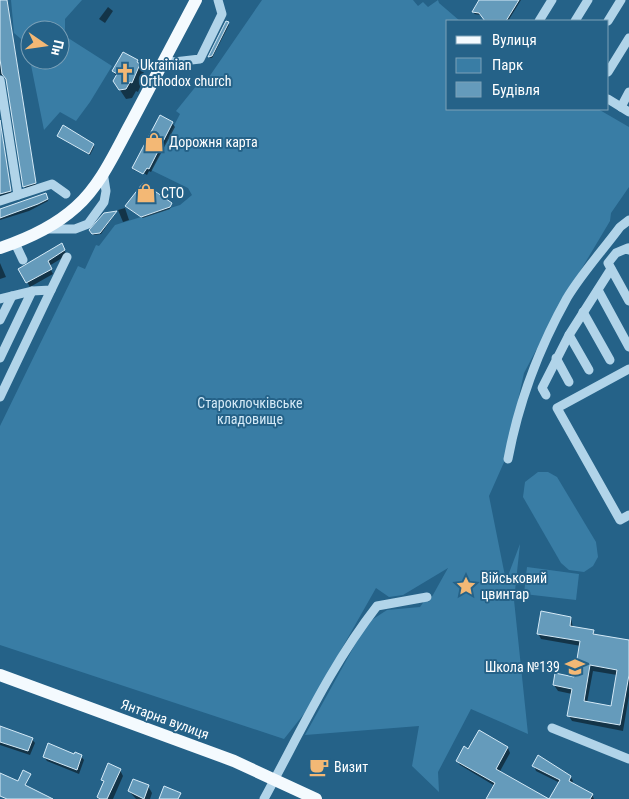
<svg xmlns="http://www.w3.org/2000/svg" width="629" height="799" viewBox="0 0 629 799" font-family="'Roboto Condensed',sans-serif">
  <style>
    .green { fill: #397da5 }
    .shadow { fill: #0007; fill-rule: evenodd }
    .building { fill: #659bbb; stroke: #d5eaf7; fill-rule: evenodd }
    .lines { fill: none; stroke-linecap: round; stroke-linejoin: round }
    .minor { stroke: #b1d4e9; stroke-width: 9 }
    .major { stroke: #f4fafe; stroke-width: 12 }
    .labels { text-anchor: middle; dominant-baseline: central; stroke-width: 4; stroke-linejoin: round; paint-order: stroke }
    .poi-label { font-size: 14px; fill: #fff; stroke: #256288; text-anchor: start }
    .park-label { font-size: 14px; fill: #d5eaf7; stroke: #256288 }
    .street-label { font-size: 14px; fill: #fff; stroke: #256288 }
  </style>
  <rect width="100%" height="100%" fill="#256288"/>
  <g class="green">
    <polygon points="11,0 82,0 65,19 65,36 112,66 90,102 76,121 60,112 44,130 30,60 60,60 60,30 30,30 30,58 27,44 14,33"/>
    <polygon points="262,0 413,0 418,6 423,2 428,7 438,0 439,3 460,21 448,21 448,109 598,109 629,127 629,187 611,213 610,221 560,305 524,373 505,460 489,496 506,581 520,544 514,600 528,734 471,709 438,772 439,792 412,766 419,726 305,735 367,623 387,610 420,607 425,600 429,602 448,568 403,595 389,597 376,588 307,710 284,739 0,645 0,426 78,266 85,269 96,245 99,246 115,225 180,205 192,195 188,188 151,170 180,114 176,111 201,80 209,77"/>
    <polygon points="538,472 548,472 557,477 596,542 598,557 593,566 584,572 569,570 561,563 523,497 525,482"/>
    <polygon points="527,567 579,574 576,600 524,594"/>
  </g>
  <g class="shadow">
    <polygon points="0,0 7,0 36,185 25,188 7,79 5,76 0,75"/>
    <polygon points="480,0 521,0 508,21 486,21 481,15 474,14"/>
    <polygon points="108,7 113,11 105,23 99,19"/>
    <polygon points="226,22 229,25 212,58 210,58"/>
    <polygon points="137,61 145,75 138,92 136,91 132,98 126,99 114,81 117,77 113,71"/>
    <polygon points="160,117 172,123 175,127 151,172 149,171 147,175 135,168 135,171 133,168"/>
    <polygon points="0,121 11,193 0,196"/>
    <polygon points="58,136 93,145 94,147 90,155"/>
    <polygon points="143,184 171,204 170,209 143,218 126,207"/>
    <polygon points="47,196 48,201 29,211 0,220 0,211"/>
    <polygon points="125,208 129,220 123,222 118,210"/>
    <polygon points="116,212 101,234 94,235 92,232 104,214"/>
    <polygon points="61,245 67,255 49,266 53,274 30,287 20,269"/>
    <polygon points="0,263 6,277 0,279"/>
    <path d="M571,618L573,628L593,631L595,635L629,641V696L623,731L572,721L569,716L572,694L558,691L554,685L575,678L581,646L541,639L538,633ZM593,671L617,675L612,707L587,703Z"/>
    <polygon points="0,727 32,739 35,743 30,755 0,745"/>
    <polygon points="479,732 508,748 510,753 499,773 546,799 488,799 495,786 460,765 457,761 469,750"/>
    <polygon points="62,751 81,756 84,760 79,774 47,761 44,757"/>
    <polygon points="534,766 570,776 573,781 572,784 592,795 594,799 551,799 560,783 536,771"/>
    <polygon points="120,770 123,776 113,799 98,799 105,784 102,779"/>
    <polygon points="148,786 152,793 150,799 136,799 129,791"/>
  </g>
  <g class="building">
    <polygon points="0,0 7,0 36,183 23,187 6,79 2,74 0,59"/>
    <polygon points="479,0 519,0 506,21 485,21 479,13 472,12"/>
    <polygon points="226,21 229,22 212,56 208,57"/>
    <polygon points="123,52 138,60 137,62 140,64 132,83 130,82 126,89 119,90 113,81 117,74 112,71"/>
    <polygon points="160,115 173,122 149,169 147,168 143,174 132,168"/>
    <polygon points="0,120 11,191 0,194"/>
    <polygon points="63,125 94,144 89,154 57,136"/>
    <polygon points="143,183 172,203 170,207 141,217 125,206"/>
    <polygon points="46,193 48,199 38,204 0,218 0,209"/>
    <polygon points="117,211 100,233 92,234 89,230 104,213"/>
    <polygon points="62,243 65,250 48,261 52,269 26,283 18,269"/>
    <path d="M541,611L571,617L570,626L594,630L593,634L629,640V675L620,725L567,716L572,689L553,685L555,673L574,677L580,641L537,634ZM590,665L617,670L611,706L584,701Z"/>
    <polygon points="0,726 33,738 28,751 0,742"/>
    <polygon points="479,730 508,747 496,769 549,799 486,799 495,783 456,761 464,746 468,749"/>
    <polygon points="48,743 74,754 75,752 82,755 77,770 43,757"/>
    <polygon points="538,755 571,776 569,781 593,794 590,799 549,799 560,780 532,766"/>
    <polygon points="108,763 121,769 107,799 100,799 97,797 104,781 101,780"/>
    <polygon points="23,770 31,774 25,785 53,799 7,799 0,796 0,773 18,781"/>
    <polygon points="133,779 149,785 144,799 128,791"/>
    <polygon points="164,786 181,793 178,799 159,799"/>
  </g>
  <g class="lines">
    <g class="minor">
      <polyline points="539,21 552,0"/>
      <polyline points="575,21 588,0"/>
      <polyline points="608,21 621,0"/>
      <polyline points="164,60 174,62 200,59 222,14 218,0"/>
      <polyline points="608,72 629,38"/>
      <polyline points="0,80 18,195"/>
      <polyline points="608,99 629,112"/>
      <polyline points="621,107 629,92"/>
      <polyline points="0,201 52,184 66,194"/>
      <polyline points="46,229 75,229 88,224 104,202 106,191 103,172"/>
      <polyline points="15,243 23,260"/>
      <polyline points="629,250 628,248 616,253 608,263 629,301"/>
      <polyline points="598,290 629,347"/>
      <polyline points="0,299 32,291 51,290 67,257"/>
      <polyline points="583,312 610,360"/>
      <polyline points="0,320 12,296"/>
      <polyline points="569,335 589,370"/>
      <polyline points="0,358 32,291"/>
      <polyline points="556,358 569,382"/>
      <polyline points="629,369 557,408 620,520 629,515"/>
      <polyline points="546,395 542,388 569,335 611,269"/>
      <polyline points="0,397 51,290"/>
      <path d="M508,459C519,400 538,350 567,298C582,273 603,250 620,227L629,220"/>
      <polyline points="552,728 629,759"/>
      <path d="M264,799C300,733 331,665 377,606L427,597"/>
    </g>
    <g class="major">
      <path d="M0,248C27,239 55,226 76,207C101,185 116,150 132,121C153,81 175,40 196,0"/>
      <polyline points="0,675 234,761 316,799"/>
    </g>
  </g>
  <defs>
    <symbol id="church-bare" viewBox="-9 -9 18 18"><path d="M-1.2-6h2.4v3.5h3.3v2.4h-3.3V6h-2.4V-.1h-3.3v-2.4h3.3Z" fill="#f3b875" stroke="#256288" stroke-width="2.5" paint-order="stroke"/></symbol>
    <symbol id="shop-bare" viewBox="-9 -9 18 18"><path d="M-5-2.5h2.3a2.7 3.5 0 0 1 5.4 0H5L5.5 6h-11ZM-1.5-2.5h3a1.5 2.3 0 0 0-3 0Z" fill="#f3b875" stroke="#256288" stroke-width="2.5" paint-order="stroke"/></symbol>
    <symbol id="sight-bare" viewBox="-9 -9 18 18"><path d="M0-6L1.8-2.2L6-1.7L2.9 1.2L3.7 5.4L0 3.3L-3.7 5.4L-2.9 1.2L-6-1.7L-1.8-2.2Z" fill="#f3b875" stroke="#256288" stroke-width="2.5" paint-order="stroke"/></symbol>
    <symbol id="school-bare" viewBox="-9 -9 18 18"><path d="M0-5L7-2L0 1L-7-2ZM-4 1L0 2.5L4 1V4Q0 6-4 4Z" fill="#f3b875" stroke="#256288" stroke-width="2.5" paint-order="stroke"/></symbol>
    <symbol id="cafe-bare" viewBox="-9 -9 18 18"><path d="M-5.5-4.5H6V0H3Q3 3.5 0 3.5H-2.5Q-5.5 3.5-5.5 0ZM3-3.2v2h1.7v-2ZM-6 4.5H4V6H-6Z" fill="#f3b875" stroke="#256288" stroke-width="2.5" paint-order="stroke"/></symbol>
  </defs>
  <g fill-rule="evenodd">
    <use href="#church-bare" x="111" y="59" width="28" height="28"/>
    <use href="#shop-bare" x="140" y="128" width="28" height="28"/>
    <use href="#shop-bare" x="132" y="179" width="28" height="28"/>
    <use href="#sight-bare" x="452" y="572" width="28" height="28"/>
    <use href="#school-bare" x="561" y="653" width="28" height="28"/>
    <use href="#cafe-bare" x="305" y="753" width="28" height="28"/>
  </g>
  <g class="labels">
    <g class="poi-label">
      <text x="140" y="65">Ukrainian<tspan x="140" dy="16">Orthodox church</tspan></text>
      <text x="169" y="142">Дорожня карта</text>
      <text x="161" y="193">СТО</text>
      <text x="481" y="578">Військовий<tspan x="481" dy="16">цвинтар</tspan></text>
      <text x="560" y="667" text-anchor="end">Школа №139</text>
      <text x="334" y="767">Визит</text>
    </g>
    <g class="park-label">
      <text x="250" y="403">Староклочківське<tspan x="250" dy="16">кладовище</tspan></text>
    </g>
    <g class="street-label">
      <text transform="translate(165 719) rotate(20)">Янтарна вулиця</text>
    </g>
  </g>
  <rect x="446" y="20" width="162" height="90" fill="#256288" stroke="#7ca1b8"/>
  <rect x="456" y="36" width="25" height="8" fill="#f4fafe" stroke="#7ca1b8"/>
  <text x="492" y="45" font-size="15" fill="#ffffff">Вулиця</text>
  <rect x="456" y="58" width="25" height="15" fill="#397da5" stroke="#7ca1b8"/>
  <text x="492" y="70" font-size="15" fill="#ffffff">Парк</text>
  <rect x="456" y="82" width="25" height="15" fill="#659bbb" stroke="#7ca1b8"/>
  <text x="492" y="95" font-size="15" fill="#ffffff">Будівля</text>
  <g transform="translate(45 45) rotate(103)"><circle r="24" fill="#256288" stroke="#7ca1b8"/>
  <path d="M0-4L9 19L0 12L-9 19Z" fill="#f3b875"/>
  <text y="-8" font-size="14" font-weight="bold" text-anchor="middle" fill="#ffffff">Пн</text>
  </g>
</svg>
